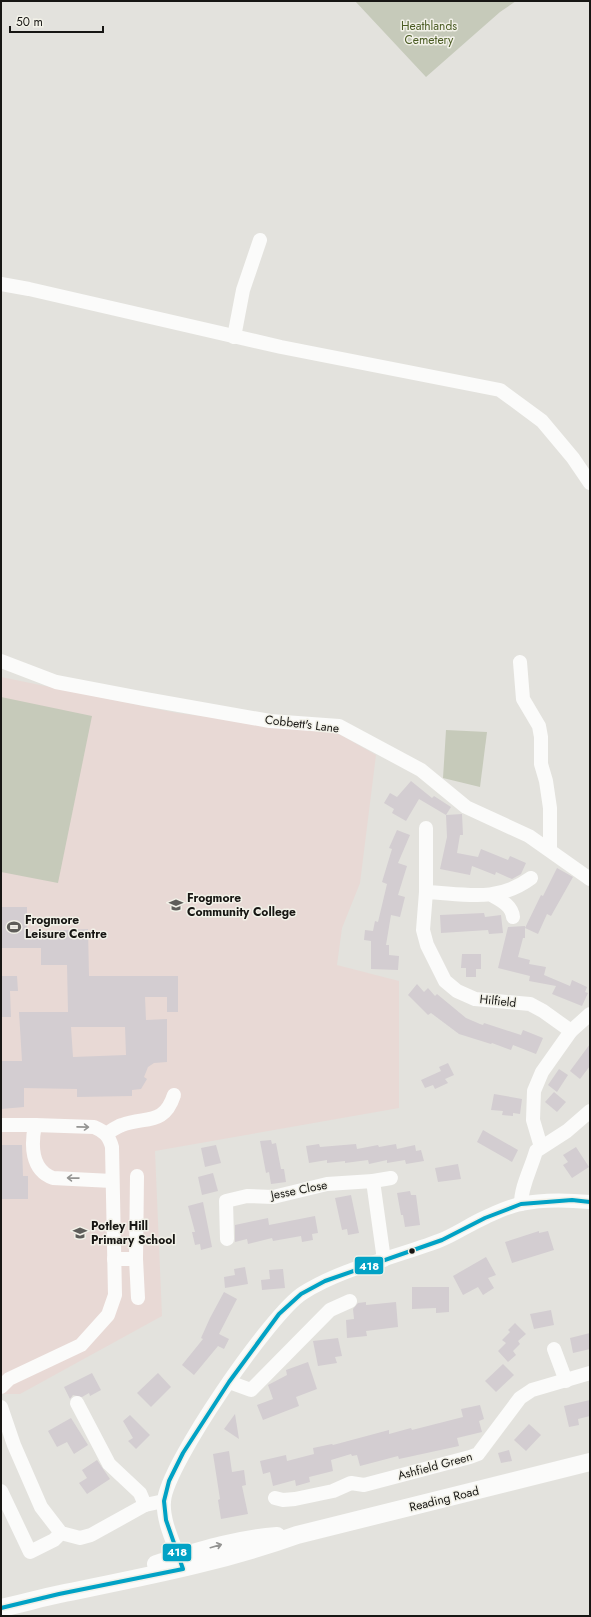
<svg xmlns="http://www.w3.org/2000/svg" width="591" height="1617" viewBox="0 0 591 1617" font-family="Jost,sans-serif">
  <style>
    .education { fill: #e8d9d5 }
    .green { fill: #c6caba }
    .building { fill: #d3cdd1; fill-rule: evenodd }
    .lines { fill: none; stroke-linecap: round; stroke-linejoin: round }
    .minor { stroke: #fbfbfa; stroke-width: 14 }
    .major { stroke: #fbfbfa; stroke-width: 18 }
    .bus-1-casing { stroke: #f2f1e8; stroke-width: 7 }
    .bus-1 { stroke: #01a2c5; stroke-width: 4 }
    .oneway { stroke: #949492 }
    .bus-dot { fill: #171613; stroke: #f2f1e8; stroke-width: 1.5 }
    .labels { text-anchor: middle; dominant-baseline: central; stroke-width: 3; stroke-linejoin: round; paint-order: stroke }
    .park-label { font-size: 12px; fill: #4b5c25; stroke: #f2f1e8 }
    .street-label { font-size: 12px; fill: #171613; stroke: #f2f1e8 }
    .poi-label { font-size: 12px; font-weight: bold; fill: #171613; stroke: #f2f1e8; text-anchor: start }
    .line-badge { stroke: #f2f1e8; stroke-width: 1.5 }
    .badge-label { font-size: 11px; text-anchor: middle; font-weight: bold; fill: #fff }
  </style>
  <rect width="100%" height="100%" fill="#e3e2dd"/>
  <polygon class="education" points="1,677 177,713 337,733 376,755 360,883 342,928 337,965 399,981 399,1108 155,1151 162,1316 20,1394 1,1394"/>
  <g class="green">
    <polygon points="355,1 516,1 500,12 426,77"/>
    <polygon points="1,697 92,716 58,883 1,872"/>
    <polygon points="446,730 487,732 480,787 443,778"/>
  </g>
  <g class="building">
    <polygon points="411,781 432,798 434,796 451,807 446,815 462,814 463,835 460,835 457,853 478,857 481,849 508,860 510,856 526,863 521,874 512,879 496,872 495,875 472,866 470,875 440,869 447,837 446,815 419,799 406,821 392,813 394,809 384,803 390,793 397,797"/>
    <polygon points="397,830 410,835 398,863 407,866 398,895 405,897 400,917 391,915 386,945 389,945 389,955 399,956 398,970 371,969 371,941 364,940 365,930 373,931 375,921 378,922 387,884 382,882 392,849 389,848"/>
    <polygon points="557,868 573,877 551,916 547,914 538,934 525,928 541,895 543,896"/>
    <path d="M1,907H27V932L88,929L89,976H178V1012H167V997H145L146,1020L167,1019V1062L154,1063L148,1067L144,1077L147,1079L141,1089L132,1090V1096L77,1097V1089L24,1088V1107L1,1109V1061H22L19,1012H68L67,965H41V948H1ZM71,1027H125L126,1055L73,1057Z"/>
    <polygon points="484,913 485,917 501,915 503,933 489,934 488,930 441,933 440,915"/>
    <polygon points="525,926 525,938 523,938 518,957 530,960 529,964 546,967 544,975 570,986 572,980 587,987 585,992 588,993 582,1006 552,994 556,986 529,981 530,976 498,968 508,927"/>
    <polygon points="462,954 481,954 481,969 476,969 476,977 466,977 466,968 461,968"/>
    <polygon points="1,976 17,976 18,991 10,991 11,1017 1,1017"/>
    <polygon points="417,984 424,992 428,988 435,996 437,994 466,1018 480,1024 483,1025 484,1023 521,1035 523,1030 543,1038 536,1054 513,1045 511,1050 492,1043 491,1044 459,1034 431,1013 428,1015 408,995"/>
    <polygon points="590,1044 590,1066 580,1079 570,1071"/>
    <polygon points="448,1063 454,1075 445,1079 448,1083 435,1089 433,1085 425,1088 421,1080 441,1071 439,1067"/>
    <polygon points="559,1069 568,1075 557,1092 548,1085"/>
    <polygon points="554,1092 566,1102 557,1112 545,1102"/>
    <polygon points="494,1094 522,1099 520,1114 513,1113 513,1116 502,1115 503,1111 491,1110"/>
    <polygon points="483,1130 518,1150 512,1162 477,1142"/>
    <polygon points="271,1140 272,1144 276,1143 281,1169 284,1169 286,1182 271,1184 269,1172 266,1173 260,1141"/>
    <polygon points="319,1144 320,1147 356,1144 357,1149 378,1145 379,1147 396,1144 397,1149 415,1145 416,1151 421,1150 424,1161 406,1164 405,1160 387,1163 387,1160 369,1164 368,1160 345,1163 345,1161 327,1163 327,1160 309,1163 306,1146"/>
    <polygon points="1,1145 22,1145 23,1176 28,1176 28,1199 1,1199"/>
    <polygon points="216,1145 221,1163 205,1167 201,1148"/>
    <polygon points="576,1147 589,1167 572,1178 563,1165 568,1162 563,1155"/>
    <polygon points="458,1164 461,1179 438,1182 435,1168"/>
    <polygon points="213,1173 218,1191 202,1195 198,1177"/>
    <polygon points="410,1191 411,1195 416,1195 420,1225 405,1227 403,1215 401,1215 397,1193"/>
    <polygon points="351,1195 359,1233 348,1235 347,1229 342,1230 335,1198"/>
    <polygon points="203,1202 212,1247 201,1250 200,1244 195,1245 192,1232 195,1232 188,1206"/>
    <polygon points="315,1216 318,1233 312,1234 313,1240 302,1242 301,1236 273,1241 272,1238 248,1244 247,1239 235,1242 235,1225 268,1218 269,1225"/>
    <polygon points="539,1231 539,1233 548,1231 554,1250 512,1263 505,1242"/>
    <polygon points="486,1257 496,1275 488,1278 494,1288 483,1295 478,1287 463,1295 453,1276"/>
    <polygon points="245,1267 248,1284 225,1288 224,1277 235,1275 234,1269"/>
    <polygon points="283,1269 285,1288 262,1290 261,1280 270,1279 269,1270"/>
    <polygon points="412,1287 449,1287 449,1312 436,1313 436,1308 412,1309"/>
    <polygon points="224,1292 237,1299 219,1334 229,1339 224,1349 218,1346 194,1375 182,1365 203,1339 201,1338 210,1318"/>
    <polygon points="366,1302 366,1305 396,1302 398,1327 366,1331 367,1336 347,1338 346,1320 354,1319 353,1309 358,1303"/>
    <polygon points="551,1310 554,1325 534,1329 530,1314"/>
    <polygon points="515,1323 526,1334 518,1341 520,1344 513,1351 516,1355 508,1362 498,1351 506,1343 502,1340 510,1332 508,1330"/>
    <polygon points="590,1333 590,1349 573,1353 570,1338"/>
    <polygon points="338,1338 342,1356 335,1357 337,1363 318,1366 313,1341"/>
    <polygon points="308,1362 317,1389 296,1397 299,1406 263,1420 257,1405 273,1399 268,1385 287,1375 286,1370"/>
    <polygon points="503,1364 514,1375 496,1392 485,1381"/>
    <polygon points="92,1373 101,1390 90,1396 89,1393 82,1397 73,1395 70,1399 64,1387"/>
    <polygon points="158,1373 171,1387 151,1407 137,1393"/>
    <polygon points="590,1400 590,1416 578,1419 579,1425 569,1427 564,1406"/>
    <polygon points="480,1405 484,1419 479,1421 482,1432 457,1438 459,1446 399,1459 398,1456 360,1466 357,1455 352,1456 351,1454 331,1460 333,1471 309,1477 310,1482 296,1486 295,1480 273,1486 270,1472 263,1474 260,1461 286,1455 287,1461 314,1454 313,1448 332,1444 333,1445 389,1430 389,1434 411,1428 412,1430 463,1417 461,1409"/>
    <polygon points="235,1414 239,1439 224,1429"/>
    <polygon points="130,1415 150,1435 136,1449 128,1441 133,1438 123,1421"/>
    <polygon points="71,1418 88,1445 74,1454 67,1442 57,1447 48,1431"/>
    <polygon points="529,1424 541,1435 526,1451 514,1440"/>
    <polygon points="509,1450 512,1461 501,1463 498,1453"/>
    <polygon points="229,1451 232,1472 244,1470 246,1485 242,1486 248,1514 221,1519 218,1500 220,1499 213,1454"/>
    <polygon points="97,1460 110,1479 87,1494 79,1483 87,1478 82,1470"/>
  </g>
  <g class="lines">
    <g class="minor">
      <polyline points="1,284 29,289 281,347 500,390 542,421 573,458 590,483"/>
      <polyline points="234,337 243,290 260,240"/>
      <polyline points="1,661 56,682 145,699 270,721 339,726 421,770 466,807 529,836 590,879"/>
      <polyline points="520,662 523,699 539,726 541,737 541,764 546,781 550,808 550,850"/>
      <polyline points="426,828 426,892"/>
      <path d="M531,878C497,903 466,894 426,892L423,930L427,945L445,981L457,991L475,999L530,1004L543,1011L571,1031"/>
      <path d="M493,896C502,901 512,906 513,917"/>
      <polyline points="1,1125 35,1125"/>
      <path d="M106,1134C111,1131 116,1127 122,1125C146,1116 164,1126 174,1095"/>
      <polyline points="541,1147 533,1120 534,1091 542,1072 571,1031 590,1014"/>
      <polyline points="373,1181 391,1178"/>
      <path d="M521,1204C521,1186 531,1169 536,1151L567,1131L590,1111"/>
      <polyline points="227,1239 226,1201 247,1196 273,1197 327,1184 373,1181 384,1260"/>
      <polyline points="114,1259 136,1259 137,1176"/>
      <polyline points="136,1259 138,1298"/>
      <polyline points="554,1349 566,1381"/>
      <polyline points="229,1382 251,1390 330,1310 350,1301"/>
      <path d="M1,1387L9,1379L81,1345L108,1315L115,1295L112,1147C109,1136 104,1131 94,1127L35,1125C31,1145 31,1170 53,1178L112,1181"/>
      <polyline points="77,1403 109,1464 140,1493 145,1505"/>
      <polyline points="1,1407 14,1445 41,1507 61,1533 80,1538 91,1535 145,1505 164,1501"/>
      <polyline points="1,1491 30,1552 54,1540 61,1533"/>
      <polyline points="275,1498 283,1500 295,1499 333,1491 351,1483 364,1485 470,1457 478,1454 520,1398 532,1390 590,1373"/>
      <path d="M182,1567C176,1547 162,1522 164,1501C167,1464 271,1313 303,1293C344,1267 395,1258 441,1240C456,1234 470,1224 486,1217C497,1212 509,1206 521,1204C543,1199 568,1200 590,1202"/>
    </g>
    <g class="major">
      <path d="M156,1564C196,1552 235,1539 277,1536"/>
      <path d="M1,1608C21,1604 40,1598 60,1594C142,1577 219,1563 297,1535L590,1462"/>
    </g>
    <defs>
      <polyline id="bus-1" points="1,1608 59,1594 183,1569 166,1520 164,1501 169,1481 183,1453 229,1382 279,1314 301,1294 325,1281 442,1240 485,1218 521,1204 572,1200 590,1202"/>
    </defs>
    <use href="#bus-1" class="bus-1-casing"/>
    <use href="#bus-1" class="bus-1"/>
  </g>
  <defs><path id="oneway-shaft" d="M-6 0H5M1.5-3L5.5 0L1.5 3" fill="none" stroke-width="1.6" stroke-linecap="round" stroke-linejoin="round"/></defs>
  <g class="oneway">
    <use href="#oneway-shaft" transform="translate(83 1127) rotate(1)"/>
    <use href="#oneway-shaft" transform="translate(73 1178) rotate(-179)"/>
    <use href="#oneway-shaft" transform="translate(216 1546) rotate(-16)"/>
  </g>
  <defs>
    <symbol id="school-bare" viewBox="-9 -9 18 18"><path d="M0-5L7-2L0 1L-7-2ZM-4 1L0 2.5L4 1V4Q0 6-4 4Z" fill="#5e5d5a" stroke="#f2f1e8" stroke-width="2.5" paint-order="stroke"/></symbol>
    <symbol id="stadium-bare" viewBox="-9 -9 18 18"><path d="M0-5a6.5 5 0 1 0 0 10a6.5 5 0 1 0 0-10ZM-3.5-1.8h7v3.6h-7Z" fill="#5e5d5a" stroke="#f2f1e8" stroke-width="2.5" paint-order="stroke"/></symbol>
  </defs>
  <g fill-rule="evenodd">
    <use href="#school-bare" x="166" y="895" width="20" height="20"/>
    <use href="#stadium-bare" x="4" y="917" width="20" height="20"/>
    <use href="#school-bare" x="70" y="1223" width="20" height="20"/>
  </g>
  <circle class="bus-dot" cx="412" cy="1251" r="3.5"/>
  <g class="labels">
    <g class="park-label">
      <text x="429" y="26">Heathlands<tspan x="429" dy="14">Cemetery</tspan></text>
    </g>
    <g class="street-label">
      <text transform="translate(302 724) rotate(7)">Cobbett's Lane</text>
      <text transform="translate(498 1001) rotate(6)">Hilfield</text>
      <text transform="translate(299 1190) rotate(-11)">Jesse Close</text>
      <text transform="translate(435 1466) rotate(-15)">Ashfield Green</text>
      <text transform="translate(444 1499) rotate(-14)">Reading Road</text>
    </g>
    <g class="poi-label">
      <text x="187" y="898">Frogmore<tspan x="187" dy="14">Community College</tspan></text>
      <text x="25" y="920">Frogmore<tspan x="25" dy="14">Leisure Centre</tspan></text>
      <text x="91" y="1226">Potley Hill<tspan x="91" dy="14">Primary School</tspan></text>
    </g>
  </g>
  <g class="line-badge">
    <rect x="354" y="1256" width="30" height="19" rx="4" fill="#01a2c5"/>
    <rect x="162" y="1543" width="30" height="19" rx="4" fill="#01a2c5"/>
  </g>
  <g class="badge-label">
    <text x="369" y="1270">418</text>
    <text x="177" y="1556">418</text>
  </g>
  <rect width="591" height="1617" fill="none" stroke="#171613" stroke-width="4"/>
  <path d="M10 26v6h93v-6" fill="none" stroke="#171613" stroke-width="2"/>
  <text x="16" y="26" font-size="12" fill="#171613" stroke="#f2f1e8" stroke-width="3" paint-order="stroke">50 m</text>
</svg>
